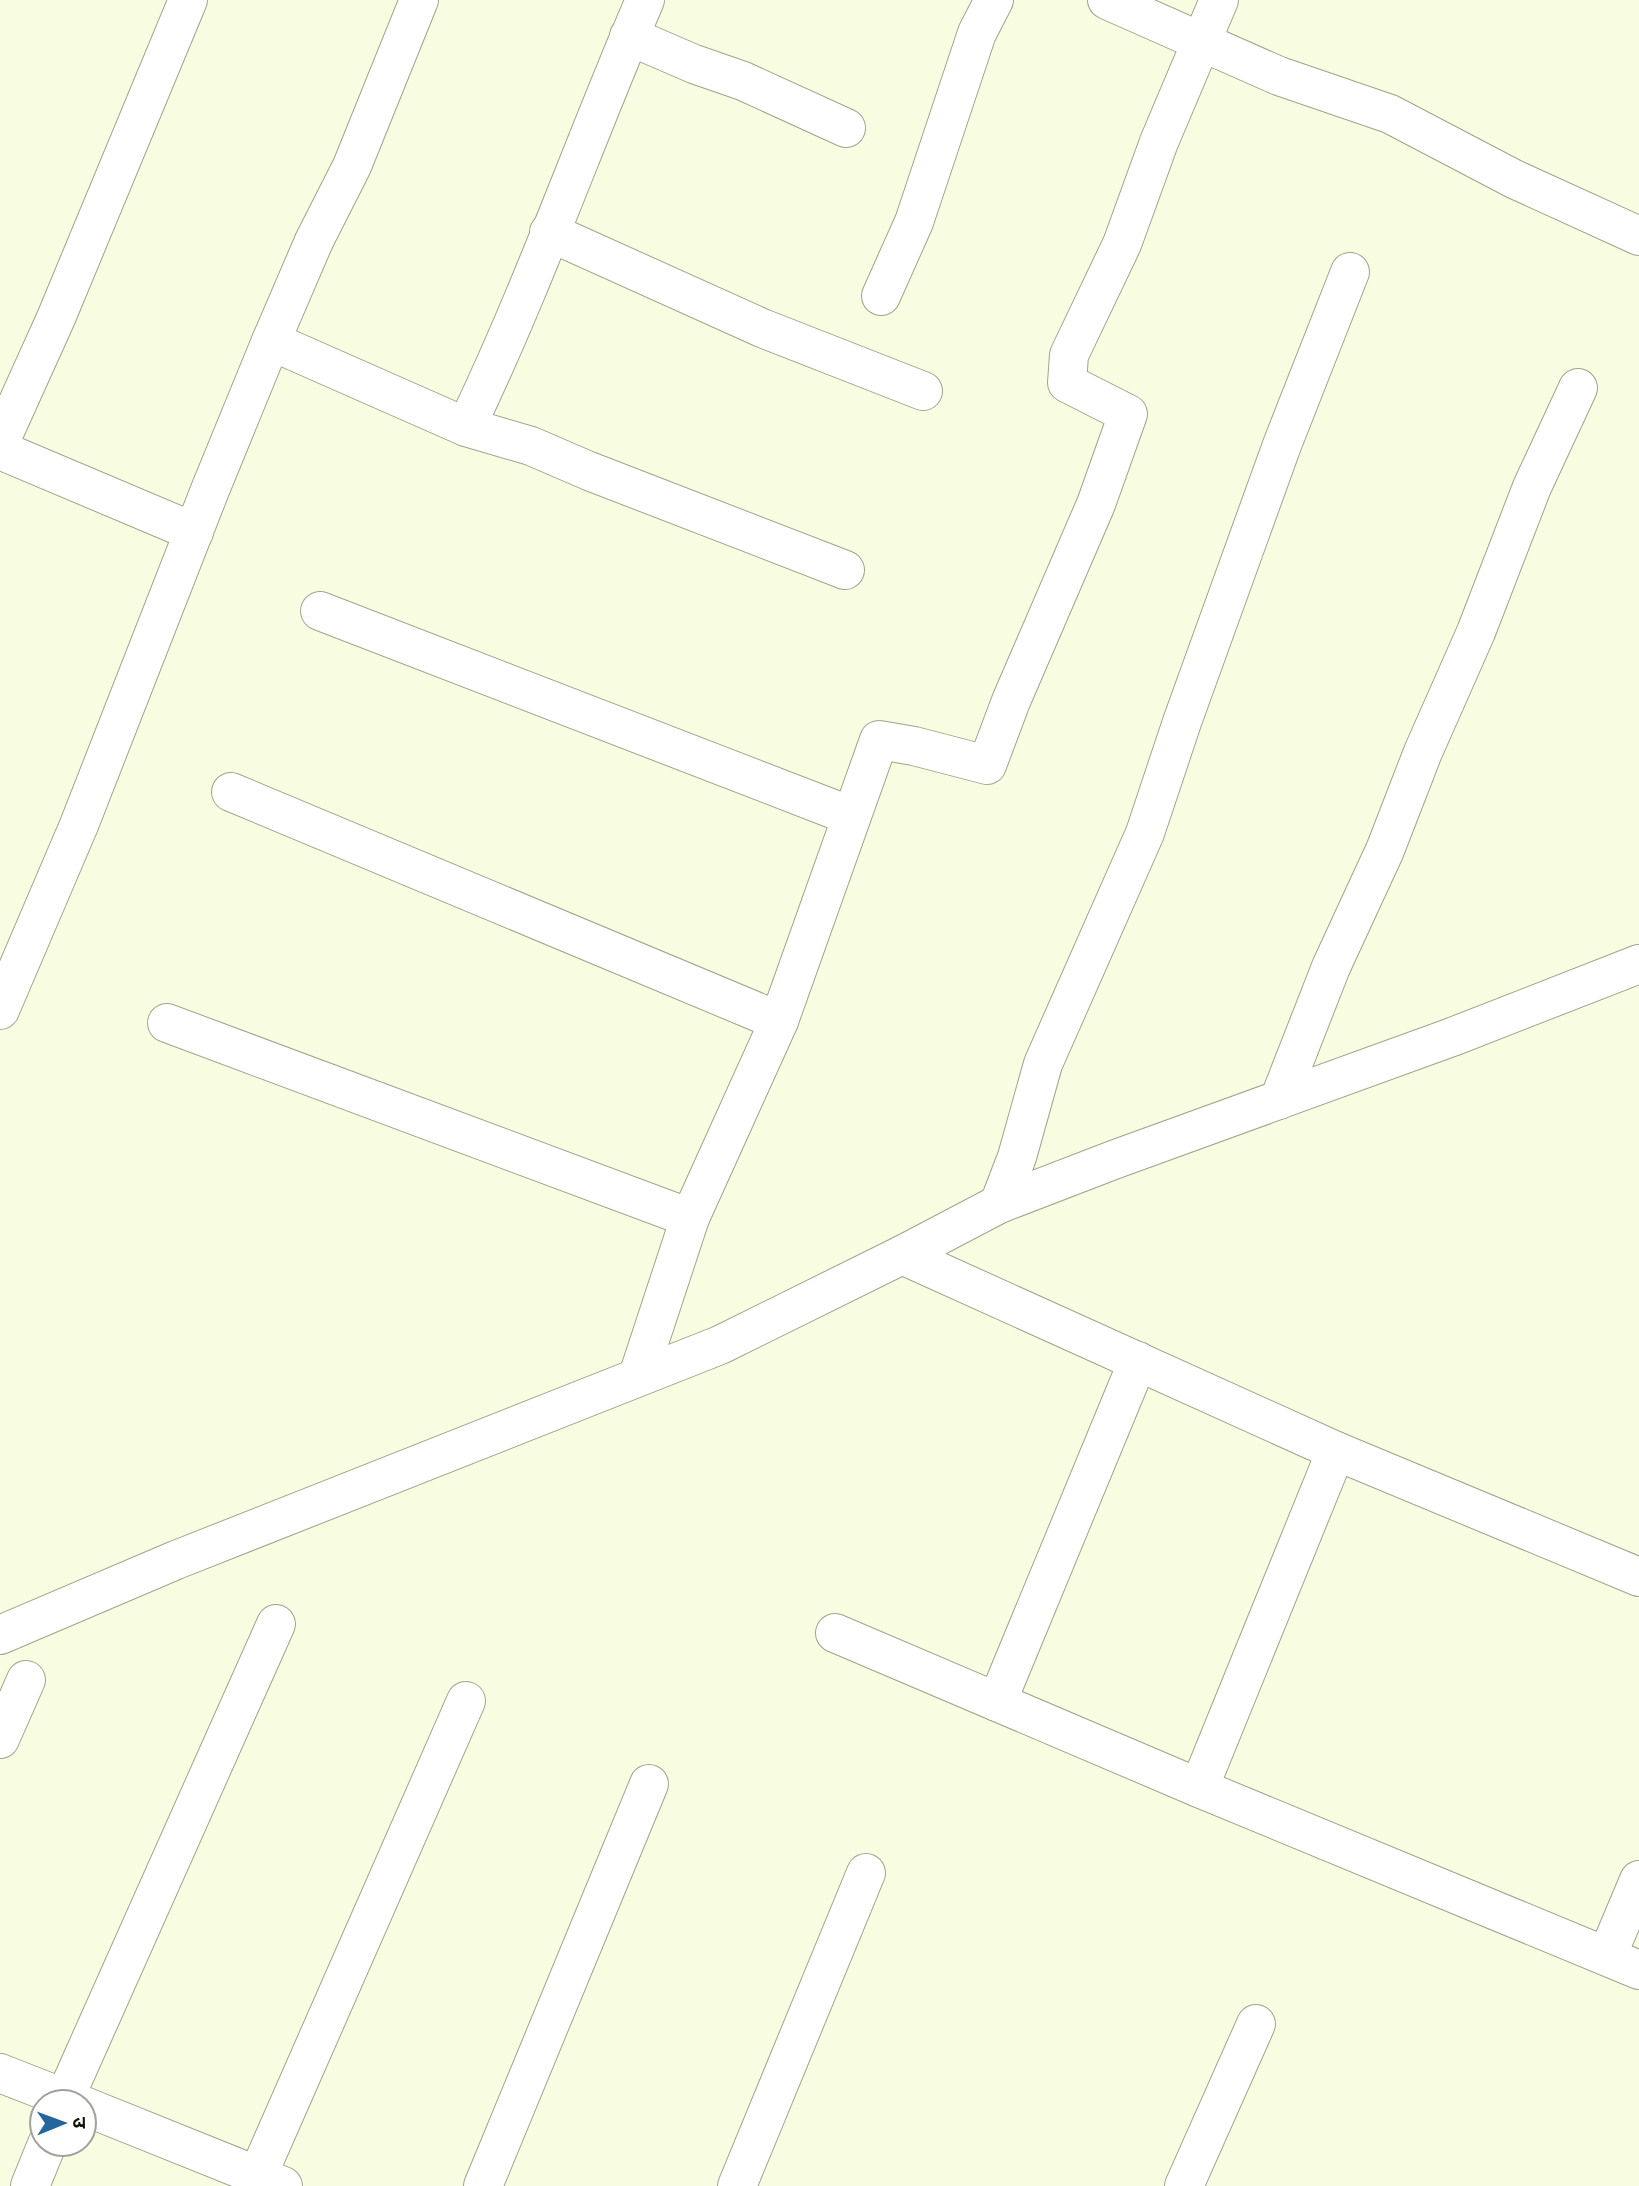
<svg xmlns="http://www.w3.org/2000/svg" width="1639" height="2186" viewBox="0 0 1639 2186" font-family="'Archivo Narrow','Noto Sans Devanagari',sans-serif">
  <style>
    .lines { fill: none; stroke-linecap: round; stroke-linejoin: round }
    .minor-casing { stroke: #9fa48a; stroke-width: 40 }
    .minor { stroke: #fff; stroke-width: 38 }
  </style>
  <rect width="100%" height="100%" fill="#f8fde1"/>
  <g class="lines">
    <defs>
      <g id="minor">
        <polyline points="1107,0 1279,76 1390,114 1514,179 1639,236"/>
        <polyline points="629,36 694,64 743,81 846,128"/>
        <polyline points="549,232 762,328 923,391"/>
        <polyline points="881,296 914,222 977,33 994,0"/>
        <polyline points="271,341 466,427 531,446 589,471 845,570"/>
        <path d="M466,427C533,288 584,142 645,0"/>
        <polyline points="0,442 56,318 188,0"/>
        <polyline points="0,450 194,532"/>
        <polyline points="320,611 851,816"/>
        <polyline points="231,792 779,1021"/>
        <polyline points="0,1010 79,825 210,490 271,341 314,241 352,166 419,0"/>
        <polyline points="167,1023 690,1218"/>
        <polyline points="1279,1100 1331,967 1385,850 1423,752 1476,632 1532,487 1578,388"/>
        <polyline points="999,1204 1017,1157 1043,1064 1145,833 1182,722 1282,445 1350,272"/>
        <polyline points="902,1255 1336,1451 1639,1577"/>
        <polyline points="638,1376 690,1218 779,1021 879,740 914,746 987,765 1011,701 1096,504 1128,414 1067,383 1069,355 1122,244 1159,142 1219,0"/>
        <polyline points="835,1633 1199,1788 1639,1970"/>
        <polyline points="0,1635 176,1560 720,1345 902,1255 999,1204 1116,1159 1452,1037 1639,964"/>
        <polyline points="997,1702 1138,1361"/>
        <polyline points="0,1739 26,1680"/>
        <polyline points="1199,1788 1336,1451"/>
        <polyline points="1607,1956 1639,1880"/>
        <polyline points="0,2073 74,2102"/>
        <polyline points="63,2102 276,1624"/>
        <polyline points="84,2106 283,2186"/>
        <polyline points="30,2186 47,2144"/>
        <polyline points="253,2186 466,1701"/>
        <polyline points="483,2186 649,1784"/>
        <polyline points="737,2186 866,1873"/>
        <polyline points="1184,2186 1256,2024"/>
      </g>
    </defs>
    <use href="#minor" class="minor-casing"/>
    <use href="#minor" class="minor"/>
  </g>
  <g transform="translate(63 2123) rotate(89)"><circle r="33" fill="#ffffff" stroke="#a0a19d" stroke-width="2"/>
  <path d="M0-5L12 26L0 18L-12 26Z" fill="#25669c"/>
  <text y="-10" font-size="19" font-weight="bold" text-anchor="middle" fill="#11130a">उ</text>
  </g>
</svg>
